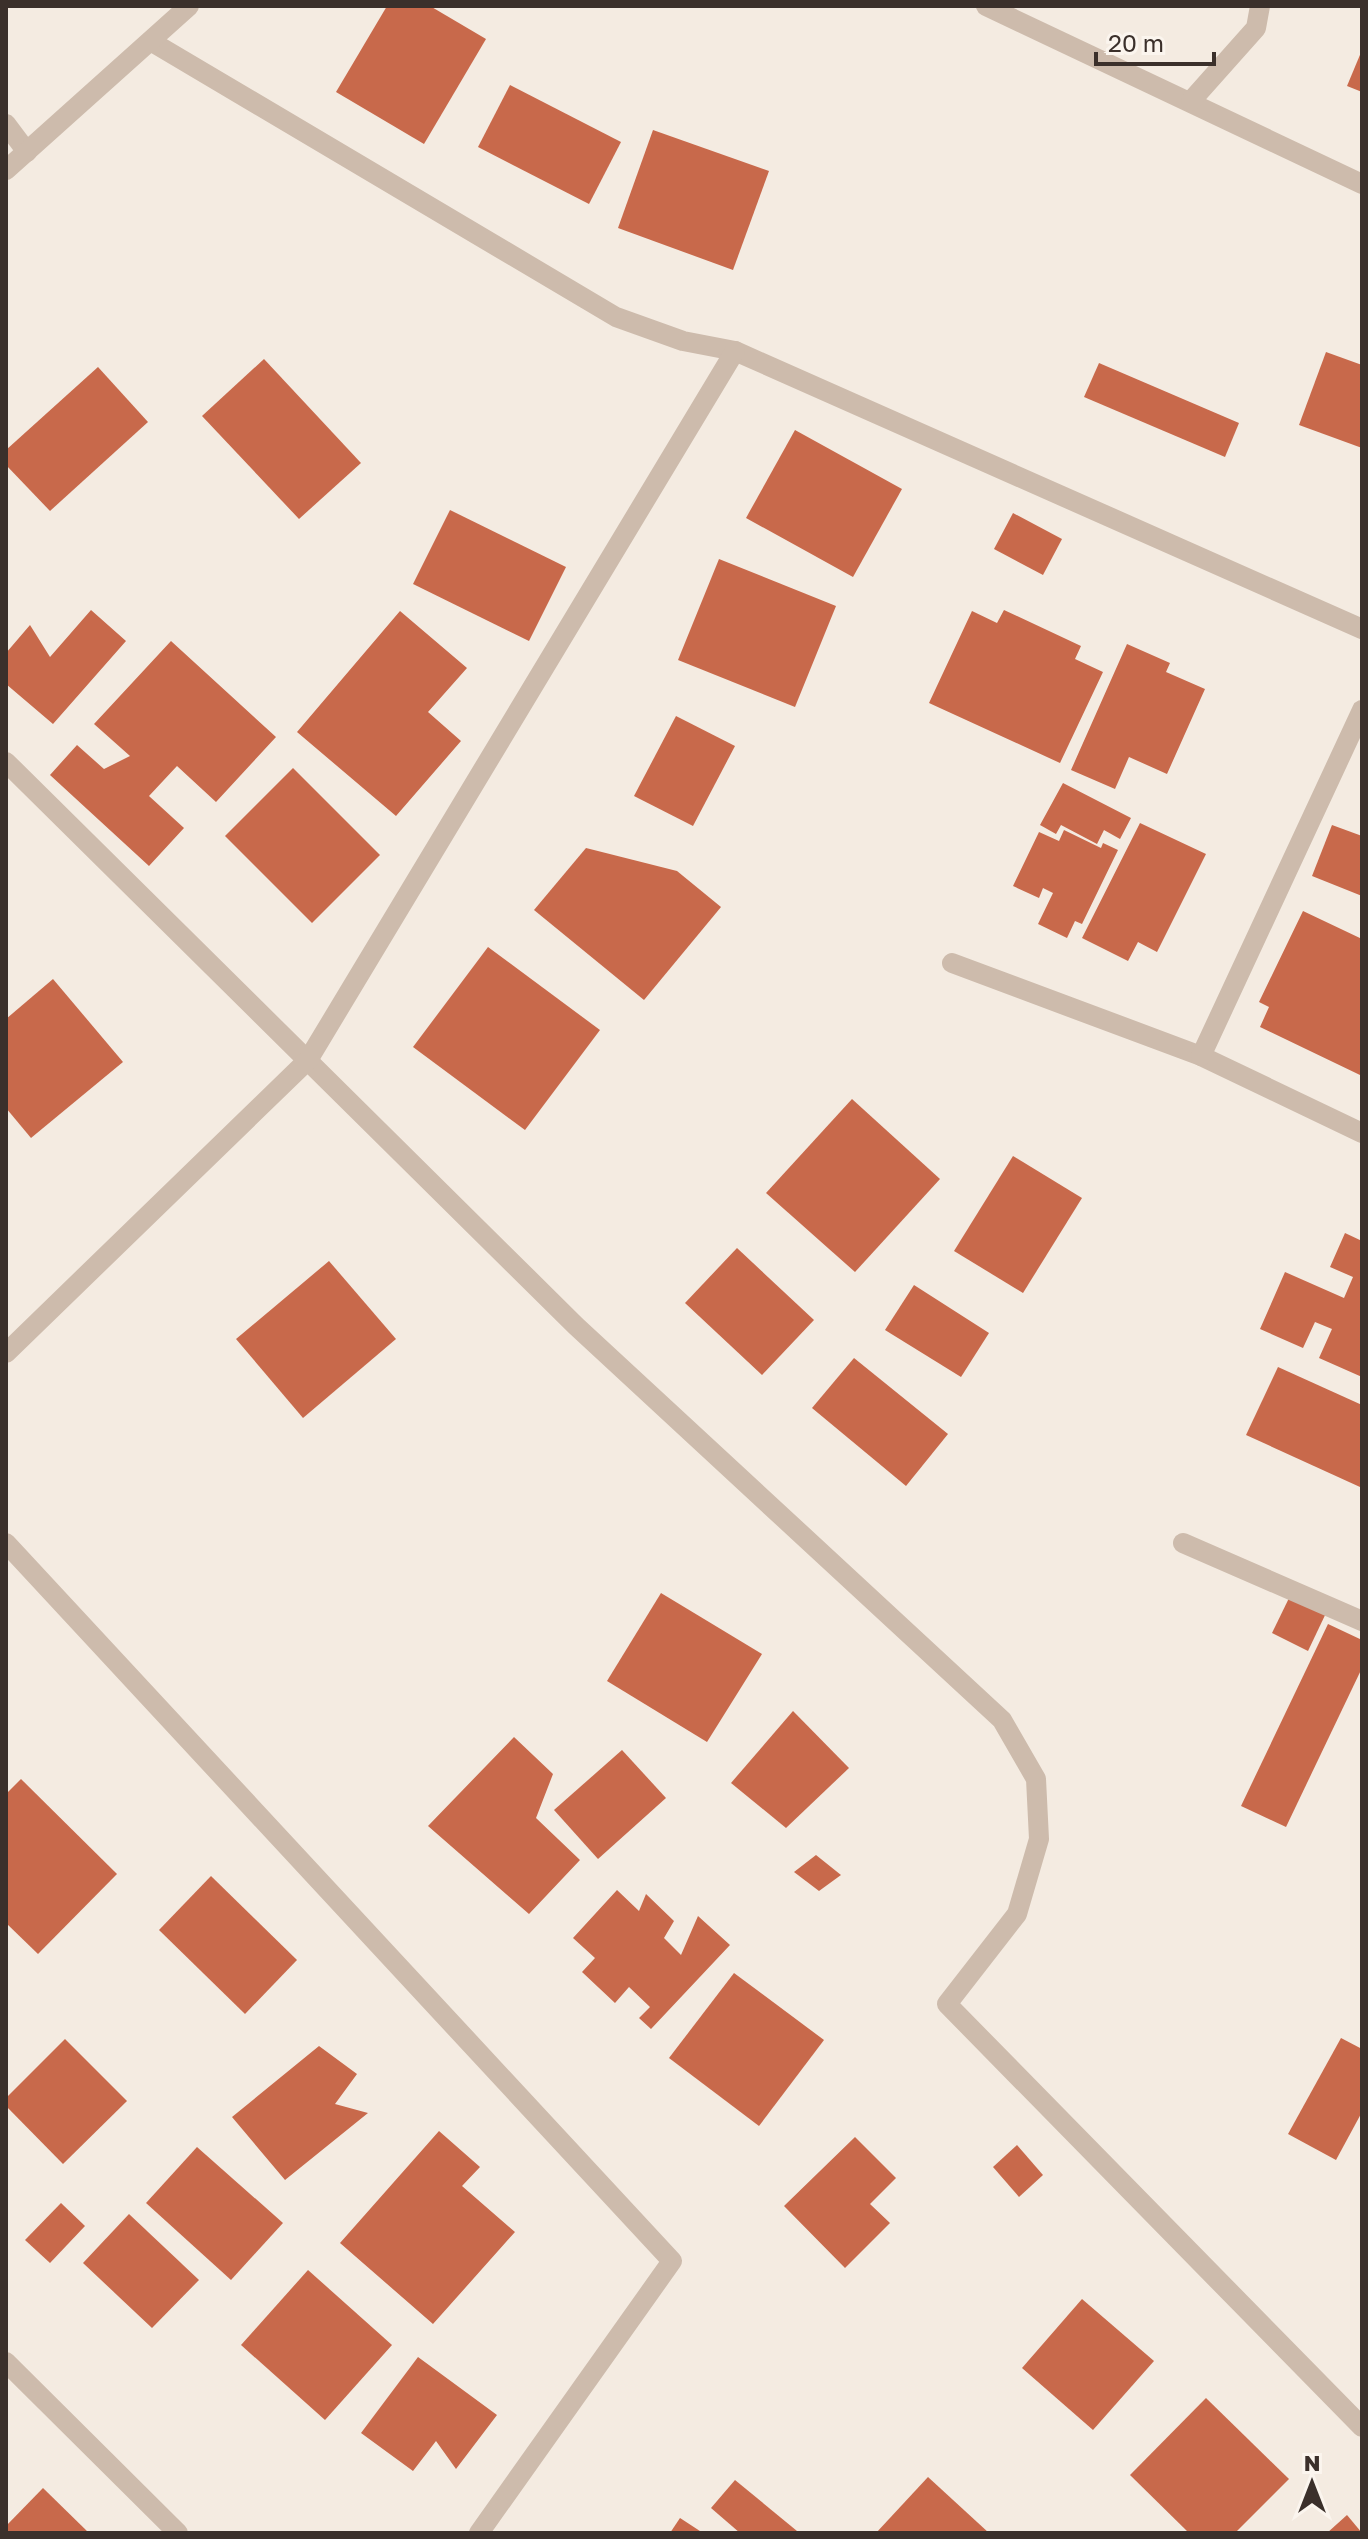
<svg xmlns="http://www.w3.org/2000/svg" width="1368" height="2539" viewBox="0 0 1368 2539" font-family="'Golos Text',sans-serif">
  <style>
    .building { fill: #c8694b }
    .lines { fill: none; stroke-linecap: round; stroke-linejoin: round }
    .minor { stroke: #cdbbac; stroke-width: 20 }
  </style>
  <rect width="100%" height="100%" fill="#f4ebe1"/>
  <g class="building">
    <polygon points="387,6 430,6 486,39 424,144 336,92"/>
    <polygon points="1362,50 1362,92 1347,86"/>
    <polygon points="510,85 621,142 589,204 478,147"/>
    <polygon points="653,130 769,171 733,270 618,228"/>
    <polygon points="1326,352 1362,365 1362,448 1299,425"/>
    <polygon points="264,359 361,463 299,519 202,416"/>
    <polygon points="1099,363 1239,423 1225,457 1084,397"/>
    <polygon points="98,367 148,422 50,511 6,465 6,450"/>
    <polygon points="795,430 902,489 853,577 746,518"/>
    <polygon points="450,510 566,567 529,641 413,584"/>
    <polygon points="1013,513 1062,539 1043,575 994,549"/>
    <polygon points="719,559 836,606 795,707 678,660"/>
    <polygon points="91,610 126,641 53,724 6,684 6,653 30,625 50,657"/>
    <polygon points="1004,610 1081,646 1075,659 1103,672 1060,763 929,703 972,611 997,623"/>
    <polygon points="400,611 467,668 428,712 461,741 396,816 297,732"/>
    <polygon points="171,641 276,737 216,802 177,766 149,796 184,828 149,866 50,775 77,745 104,769 130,756 94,724"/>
    <polygon points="1127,644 1170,663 1166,672 1205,689 1167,774 1129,757 1115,789 1071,770"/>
    <polygon points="676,716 735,746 693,826 634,796"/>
    <polygon points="293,768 380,855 312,923 225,836"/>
    <polygon points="1063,783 1131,818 1120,839 1104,830 1097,844 1061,825 1056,834 1040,825"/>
    <polygon points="1140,823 1206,854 1157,952 1138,942 1128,961 1082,938"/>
    <polygon points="1332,825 1362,836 1362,896 1312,876"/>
    <polygon points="1064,830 1101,848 1103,843 1118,850 1082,924 1075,921 1067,938 1038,924 1053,893 1043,888 1039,898 1013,886 1039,832 1059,841"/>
    <polygon points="586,848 677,871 721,907 644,1000 534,910"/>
    <polygon points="1303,911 1362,939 1360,1075 1260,1027 1269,1007 1259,1002"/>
    <polygon points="488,947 600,1030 525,1130 413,1047"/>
    <polygon points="53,979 123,1062 31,1138 6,1108 6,1019"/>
    <polygon points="852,1099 940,1179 855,1272 766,1193"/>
    <polygon points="1013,1156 1082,1198 1023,1293 954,1251"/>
    <polygon points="1345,1233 1362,1241 1362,1377 1319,1358 1332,1329 1315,1322 1303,1348 1260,1329 1285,1272 1344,1298 1353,1277 1330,1267"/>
    <polygon points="737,1248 814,1320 762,1375 685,1303"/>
    <polygon points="329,1261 396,1339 303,1418 236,1339"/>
    <polygon points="914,1285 989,1333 961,1377 885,1330"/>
    <polygon points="854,1358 948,1434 906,1486 812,1408"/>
    <polygon points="1278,1367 1362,1405 1360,1487 1246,1435"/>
    <polygon points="661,1593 762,1654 707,1742 607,1681"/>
    <polygon points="1291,1594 1327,1611 1308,1651 1272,1633"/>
    <polygon points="1328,1624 1362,1640 1362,1668 1286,1827 1241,1806"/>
    <polygon points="793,1711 849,1768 786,1828 731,1783"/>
    <polygon points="514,1737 553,1774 536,1818 580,1860 529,1914 428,1826"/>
    <polygon points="622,1750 666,1798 598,1859 554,1810"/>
    <polygon points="21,1779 117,1874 38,1954 6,1923 6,1794"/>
    <polygon points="816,1855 841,1875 819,1891 794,1872"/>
    <polygon points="211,1876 297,1960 245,2014 159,1930"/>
    <polygon points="617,1890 639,1911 646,1894 674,1921 664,1938 681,1955 698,1916 730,1945 651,2029 639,2018 650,2007 629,1987 615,2003 582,1972 595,1958 573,1938"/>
    <polygon points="734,1973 824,2040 759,2126 669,2058"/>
    <polygon points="1341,2038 1362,2049 1362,2112 1336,2160 1288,2134"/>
    <polygon points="65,2039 127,2101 63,2164 6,2106 6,2098"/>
    <polygon points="319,2046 357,2074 335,2104 368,2113 285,2180 232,2117"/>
    <polygon points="439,2131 480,2167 462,2186 515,2232 433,2324 340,2243"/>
    <polygon points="855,2137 896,2178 870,2204 890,2223 845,2268 784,2206"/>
    <polygon points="1017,2145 1043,2175 1019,2197 993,2167"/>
    <polygon points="197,2147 283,2223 231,2280 146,2203"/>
    <polygon points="61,2203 85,2226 50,2263 25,2240"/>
    <polygon points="129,2214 199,2280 152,2328 83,2263"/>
    <polygon points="308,2270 392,2345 325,2420 241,2345"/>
    <polygon points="1082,2299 1154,2361 1093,2430 1022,2368"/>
    <polygon points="418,2357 497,2415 456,2469 436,2441 413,2471 361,2433"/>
    <polygon points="1206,2398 1289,2479 1235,2533 1189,2533 1130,2475"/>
    <polygon points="928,2477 989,2533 876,2533"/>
    <polygon points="735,2480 797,2531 740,2533 711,2508"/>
    <polygon points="43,2488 89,2533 6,2533 6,2526"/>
    <polygon points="1347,2515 1362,2533 1327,2533"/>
    <polygon points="680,2518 703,2533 670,2533"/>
  </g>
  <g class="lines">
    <g class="minor">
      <polyline points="986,6 1362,184"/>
      <polyline points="152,42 616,317 683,341 735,351 1362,629"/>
      <polyline points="1191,101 1256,28 1260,6"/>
      <polyline points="6,124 27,152"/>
      <polyline points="6,170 189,6"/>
      <polyline points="6,762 576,1326 1002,1720 1036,1779 1039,1839 1017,1914 947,2004 1362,2427"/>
      <polyline points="952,963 1201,1056 1362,1133"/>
      <polyline points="1201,1056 1362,710"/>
      <polyline points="6,1353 308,1060 735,351"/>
      <polyline points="6,1543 672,2261 479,2533"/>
      <polyline points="1183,1543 1362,1621"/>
      <polyline points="6,2362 178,2533"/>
    </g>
  </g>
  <rect width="1368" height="2539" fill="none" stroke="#3b302b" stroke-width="16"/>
  <g transform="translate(1312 2483)" stroke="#fbf5ee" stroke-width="6" paint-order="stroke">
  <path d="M0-6L14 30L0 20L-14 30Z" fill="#3b302b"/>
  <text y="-12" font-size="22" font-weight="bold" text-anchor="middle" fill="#3b302b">N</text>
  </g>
  <path d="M1096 52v12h118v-12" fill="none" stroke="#3b302b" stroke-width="4"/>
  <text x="1108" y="52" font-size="24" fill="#3b302b" stroke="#fbf5ee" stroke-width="6" paint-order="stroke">20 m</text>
</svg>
